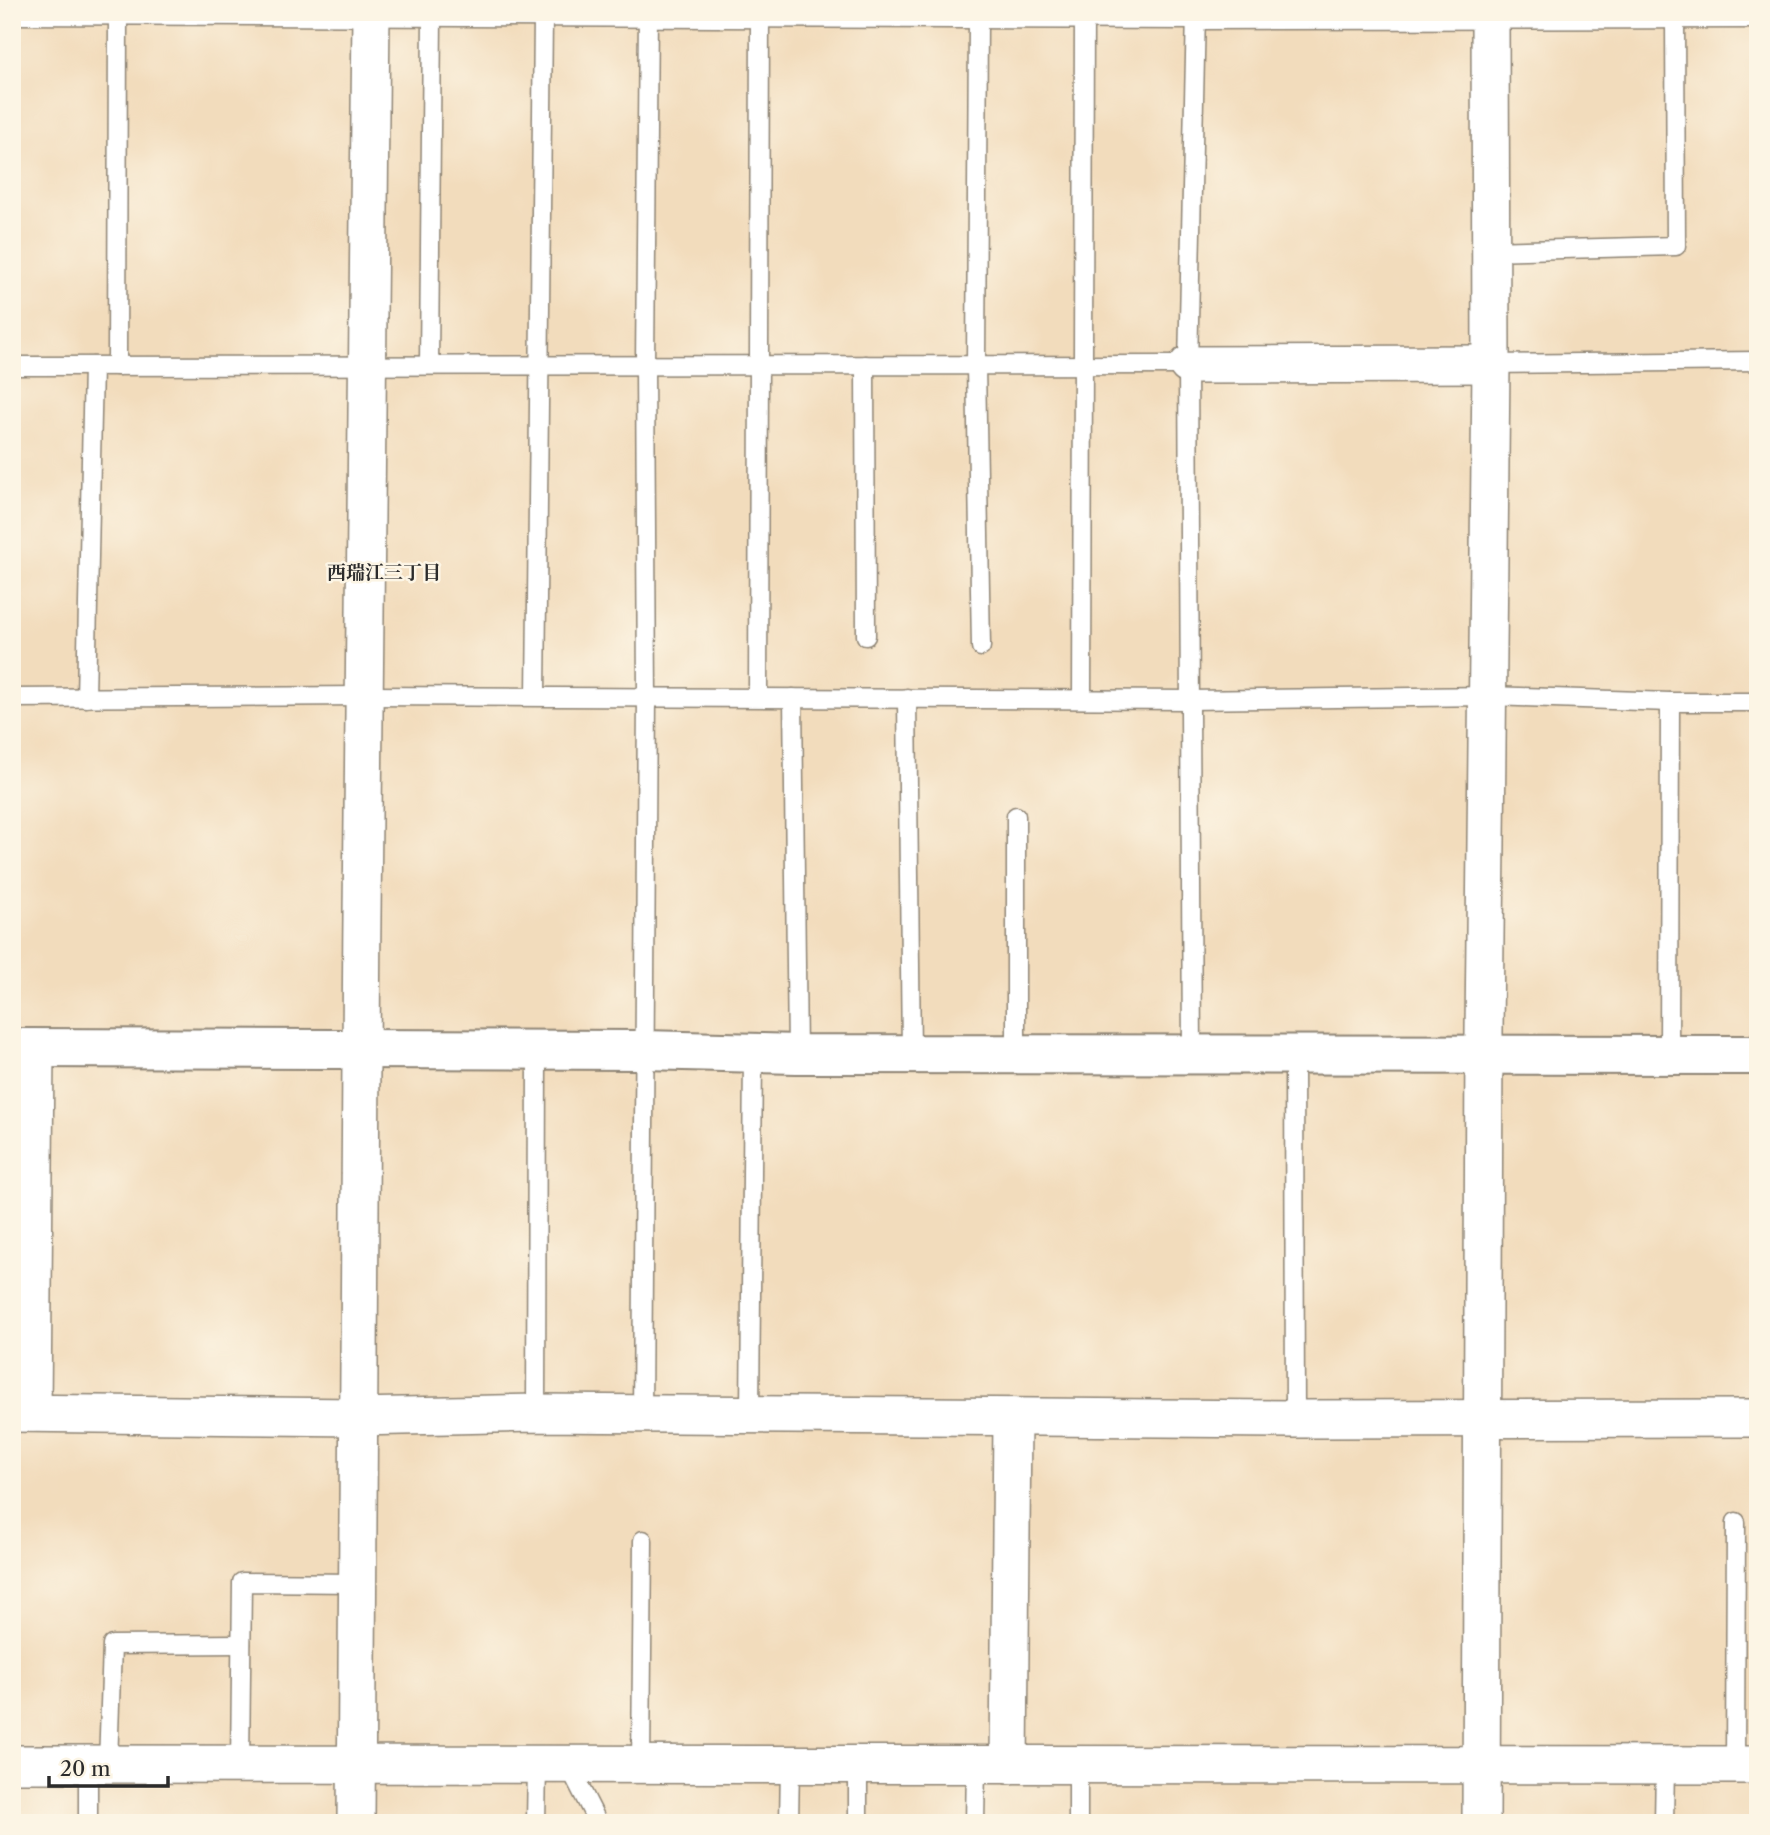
<svg xmlns="http://www.w3.org/2000/svg" width="1770" height="1835" viewBox="0 0 1770 1835" font-family="'Libre Caslon Text','Noto Serif JP',serif">
  <style>
    .lines { fill: none; stroke-linecap: round; stroke-linejoin: round }
    .lane-casing { stroke: #8e8474; stroke-width: 21 }
    .street-casing { stroke: #8e8474; stroke-width: 40 }
    .secondary-casing { stroke: #8e8474; stroke-width: 42 }
    .lane { stroke: #fff; stroke-width: 18 }
    .street { stroke: #fff; stroke-width: 37 }
    .secondary { stroke: #fff; stroke-width: 38 }
    .labels { text-anchor: middle; dominant-baseline: central; stroke-width: 5; stroke-linejoin: round; paint-order: stroke }
    .neighbourhood-label { font-size: 19px; font-weight: bold; fill: #2b2b2b; stroke: #fcf5e5 }
  </style>
  <rect width="100%" height="100%" fill="#fcf5e5"/>
  <filter id="ink" filterUnits="userSpaceOnUse"><feTurbulence type="fractalNoise" baseFrequency=".0143" numOctaves="2"/><feDisplacementMap in="SourceGraphic" scale="14" xChannelSelector="R" yChannelSelector="G"/><feConvolveMatrix kernelMatrix="1 2 1 2 8 2 1 2 1" color-interpolation-filters="sRGB"/></filter>
  <filter id="wash" filterUnits="userSpaceOnUse"><feTurbulence type="fractalNoise" baseFrequency=".00686" numOctaves="4" result="noise"/><feDisplacementMap in="SourceGraphic" scale="28" xChannelSelector="R" yChannelSelector="G"/><feGaussianBlur stdDeviation="1.57" result="paint"/><feColorMatrix in="noise" values="0 0 0 0 0 0 0 0 0 0 0 0 0 0 0 0 0 1.4 0 .05"/><feComposite in="paint" operator="in"/></filter>
  <g filter="url(#wash)">
    <rect width="100%" height="100%" fill="#f2dcbc"/>
  </g>
  <g filter="url(#ink)">
    <g class="lines">
      <defs>
        <g id="lane">
          <polyline points="12,15 1196,20 1758,19"/>
          <polyline points="978,19 976,365 981,647"/>
          <polyline points="1490,251 1676,246 1675,19"/>
          <polyline points="1491,364 1758,361"/>
          <polyline points="429,365 432,17"/>
          <polyline points="865,365 866,636"/>
          <polyline points="12,366 1188,365"/>
          <polyline points="117,366 118,15"/>
          <polyline points="536,696 543,17"/>
          <polyline points="758,697 760,12"/>
          <polyline points="12,698 366,696 1189,700 1490,696 1670,702 1758,702"/>
          <polyline points="86,698 93,366"/>
          <polyline points="793,698 797,1054"/>
          <polyline points="907,698 911,1054"/>
          <polyline points="1082,699 1084,12"/>
          <polyline points="1016,816 1016,1053"/>
          <polyline points="1192,1053 1188,365 1196,12"/>
          <polyline points="1294,1053 1295,1419"/>
          <polyline points="1669,1055 1670,702"/>
          <polyline points="536,1413 537,1050"/>
          <polyline points="750,1414 753,1053"/>
          <polyline points="642,1415 647,697 645,365 648,12"/>
          <polyline points="108,1764 112,1645 241,1644"/>
          <polyline points="568,1764 598,1823"/>
          <polyline points="240,1765 242,1582 356,1583"/>
          <polyline points="641,1765 643,1540"/>
          <polyline points="1735,1765 1736,1522"/>
          <polyline points="88,1823 88,1764"/>
          <polyline points="536,1823 537,1764"/>
          <polyline points="789,1823 790,1765"/>
          <polyline points="858,1823 858,1765"/>
          <polyline points="975,1823 976,1765"/>
          <polyline points="1078,1823 1078,1765"/>
          <polyline points="1664,1823 1665,1765"/>
        </g>
        <g id="street">
          <polyline points="1188,365 1491,364"/>
          <polyline points="12,1413 357,1417 536,1413 1295,1419 1758,1418"/>
          <polyline points="32,1413 35,1048"/>
          <polyline points="12,1764 1758,1765"/>
          <polyline points="1009,1765 1012,1417"/>
          <path d="M356,1823C356,1219 367,616 371,12"/>
          <polyline points="1481,1823 1484,1032 1491,364 1490,12"/>
        </g>
        <polyline id="secondary" points="12,1048 644,1050 797,1054 1758,1055"/>
      </defs>
      <use href="#lane" class="lane-casing"/>
      <use href="#street" class="street-casing"/>
      <use href="#secondary" class="secondary-casing"/>
      <use href="#lane" class="lane"/>
      <use href="#street" class="street"/>
      <use href="#secondary" class="secondary"/>
    </g>
  </g>
  <g class="labels">
    <g class="neighbourhood-label">
      <text x="384" y="572">西瑞江三丁目</text>
    </g>
  </g>
  <rect width="1770" height="1835" fill="none" stroke="#fcf5e5" stroke-width="42"/>
  <path d="M49 1776v10h119v-10" fill="none" stroke="#2b2b2b" stroke-width="3.5"/>
  <text x="60" y="1776" font-size="21" fill="#2b2b2b" stroke="#fcf5e5" stroke-width="5" paint-order="stroke">20 m</text>
</svg>
